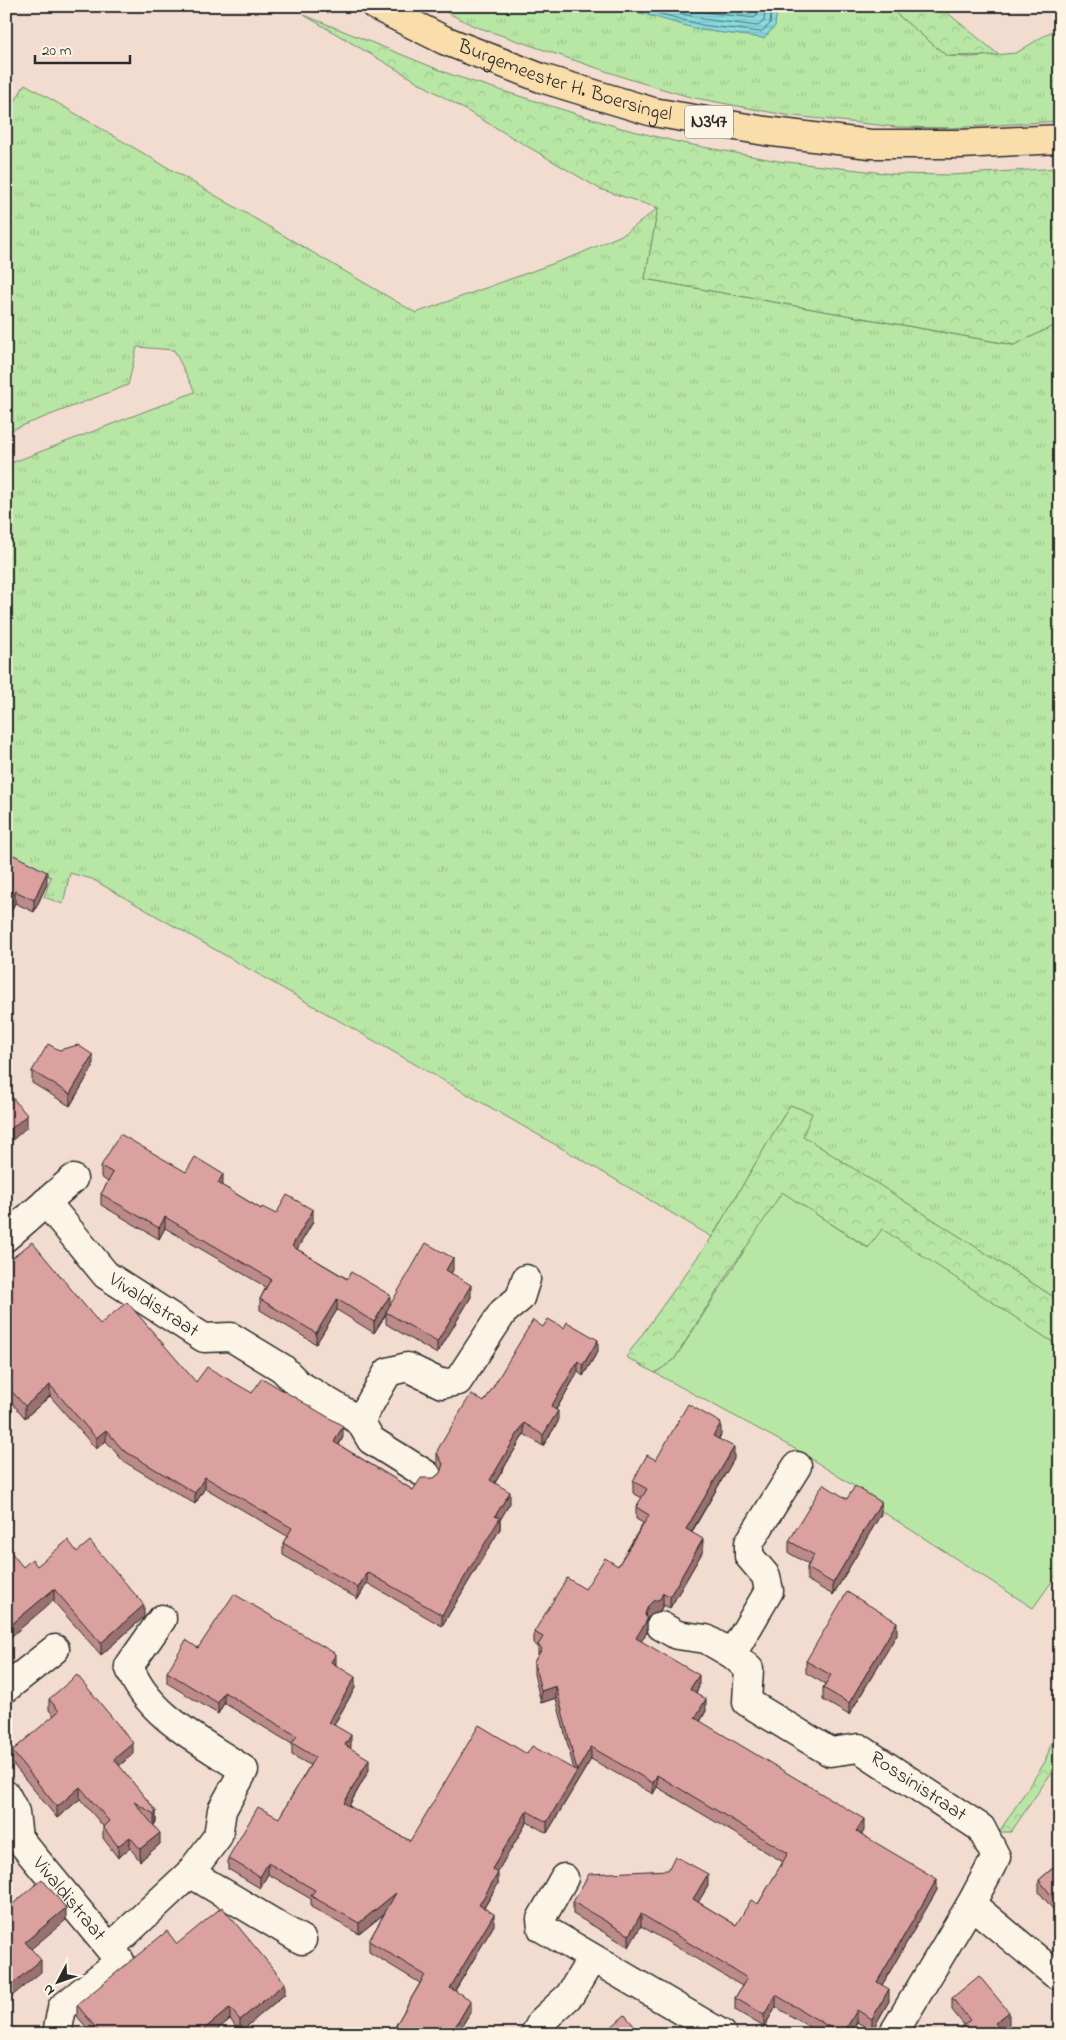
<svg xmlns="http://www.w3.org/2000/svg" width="1066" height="2040" viewBox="0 0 1066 2040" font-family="'Indie Flower',sans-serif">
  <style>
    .grass { fill: url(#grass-tufts); stroke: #728968 }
    .forest { fill: url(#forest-crowns); stroke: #728968 }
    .garden { fill: #b8e7a5; stroke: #728968 }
    .water { fill: url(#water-rules); stroke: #639597 }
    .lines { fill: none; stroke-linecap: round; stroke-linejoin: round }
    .shore { stroke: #517173; stroke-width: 1 }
    .minor-casing { stroke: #2b2b2b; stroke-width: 31 }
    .major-casing { stroke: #2b2b2b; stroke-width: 31 }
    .minor { stroke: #fcf5e5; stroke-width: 28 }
    .major { stroke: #f9deab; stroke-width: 28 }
    .wall { fill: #bc8a89; stroke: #2b2b2b }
    .shaded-wall { fill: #99716f; stroke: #2b2b2b }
    .building { fill: #dba19f; stroke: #2b2b2b }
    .labels { text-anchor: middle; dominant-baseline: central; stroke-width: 4.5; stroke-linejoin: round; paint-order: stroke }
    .shield { fill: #fcf5e5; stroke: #6a6863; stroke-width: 1 }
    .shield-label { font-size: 19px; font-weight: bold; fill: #2b2b2b }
    .street-label { font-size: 20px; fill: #2b2b2b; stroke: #fcf5e5 }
  </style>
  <defs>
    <pattern id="grass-tufts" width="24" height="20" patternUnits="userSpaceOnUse" patternTransform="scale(1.25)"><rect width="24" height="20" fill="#b8e7a5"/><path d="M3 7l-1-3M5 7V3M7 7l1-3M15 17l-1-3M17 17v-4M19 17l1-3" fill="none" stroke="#9ec68e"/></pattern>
    <pattern id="forest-crowns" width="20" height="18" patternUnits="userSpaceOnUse" patternTransform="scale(1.25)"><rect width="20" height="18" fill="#b8e7a5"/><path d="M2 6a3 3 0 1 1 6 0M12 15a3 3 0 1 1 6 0" fill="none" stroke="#9ec68e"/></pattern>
    <pattern id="water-rules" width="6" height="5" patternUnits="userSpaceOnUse" patternTransform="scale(1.25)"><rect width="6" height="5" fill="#89dbdf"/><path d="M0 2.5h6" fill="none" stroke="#76bcc0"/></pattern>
  </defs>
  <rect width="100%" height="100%" fill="#f2dcd0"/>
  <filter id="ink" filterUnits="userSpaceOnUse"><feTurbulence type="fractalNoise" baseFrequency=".02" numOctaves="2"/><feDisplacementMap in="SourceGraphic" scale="10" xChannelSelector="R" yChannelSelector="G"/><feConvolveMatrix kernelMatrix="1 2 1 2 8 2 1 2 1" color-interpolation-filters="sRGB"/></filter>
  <g filter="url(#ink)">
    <g class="grass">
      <polygon points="434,6 616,6 701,30 764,38 775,26 777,6 887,6 947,56 973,57 1016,53 1057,28 1060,30 1060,121 950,128 896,127 785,115 690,97 632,80 474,26"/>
      <polygon points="25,84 416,313 577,255 626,233 658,208 645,279 1013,345 1060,323 1060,1301 802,1136 811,1113 790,1105 712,1237 589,1164 92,879 70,873 63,904 44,897 51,877 6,858 6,465 195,392 174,350 137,347 128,385 6,432 6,117"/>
    </g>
    <g class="forest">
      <polygon points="887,6 939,6 999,55 947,56"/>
      <polygon points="304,15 452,75 621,128 682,143 778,161 893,174 951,175 1060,168 1060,323 1014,345 645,279 658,208 600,189"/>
      <polygon points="790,1105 812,1113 803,1136 1060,1301 1060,1347 882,1230 869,1248 786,1195 731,1268 674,1360 655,1373 626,1357 712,1237"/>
      <polygon points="1060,1718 1060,1760 1011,1832 999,1832 1045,1762"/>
    </g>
    <polygon class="garden" points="782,1192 868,1248 882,1229 1060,1347 1060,1570 1033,1608 883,1512 866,1494 799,1451 655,1373 674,1360"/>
    <polygon class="water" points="616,6 777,6 775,26 764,38 701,30"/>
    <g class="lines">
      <g class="shore">
        <polyline points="632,6 702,25 761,32 770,24 772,6"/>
        <polyline points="652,6 703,19 758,26 764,21 766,6"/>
        <polyline points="681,6 704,12 754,18 757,16 758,6"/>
      </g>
      <defs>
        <g id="minor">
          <path id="s1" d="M46,1202L106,1275L204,1338L231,1337L282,1368L298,1384L360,1421L371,1440L427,1475"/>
          <polyline points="6,1237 73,1179"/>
          <polyline points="360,1421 388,1372 407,1367 442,1384 458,1381 503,1312 520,1298 526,1279"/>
          <path id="s2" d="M661,1626L677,1635L706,1639L732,1654L749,1669L747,1702L830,1752L859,1748L981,1828L996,1857L971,1904L893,2034"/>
          <polyline points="732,1654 769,1591 766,1576 749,1556 749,1543 797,1466"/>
          <polyline points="6,1688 55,1649"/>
          <path id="s3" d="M6,1795L15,1812L18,1838L120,1961L62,2008L57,2034"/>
          <polyline points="190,1873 302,1940"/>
          <polyline points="564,1878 541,1919 542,1928 722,2034"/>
          <polyline points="971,1904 1055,1974 1060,1975"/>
          <path d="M110,1948L190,1873L218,1836L222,1810L244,1770C203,1742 147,1716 129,1666L162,1619"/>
          <polyline points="535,2034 542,2021 570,1995 592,1958"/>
        </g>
        <g id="major">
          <path id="s4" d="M376,6L444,40L541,78L653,112L765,131L870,144H961L1060,139"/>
        </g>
      </defs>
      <use href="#minor" class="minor-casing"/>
      <use href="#major" class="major-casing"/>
      <use href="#minor" class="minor"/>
      <use href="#major" class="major"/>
    </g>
    <g class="wall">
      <polygon points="6,851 47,884 34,912 15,903 6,921"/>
      <polygon points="59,1050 93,1067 70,1106 32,1083 32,1071"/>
      <polygon points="101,1166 186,1172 223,1185 223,1186 261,1209 276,1214 313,1222 297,1249 390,1304 453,1270 451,1273 471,1297 437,1354 386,1324 386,1314 374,1333 337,1310 316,1344 260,1310 260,1299 266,1287 165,1228 159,1239 101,1205 101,1194 108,1182 101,1177"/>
      <polygon points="6,1263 100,1324 196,1382 252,1393 343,1437 339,1445 413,1490 434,1478 440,1473 441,1471 437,1464 437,1453 484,1402 543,1327 598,1351 583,1376 578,1372 556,1410 558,1422 543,1446 524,1434 495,1483 510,1503 500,1520 500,1529 442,1626 367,1583 358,1599 283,1555 283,1543 287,1536 205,1488 195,1504 123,1461 106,1441 96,1449 50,1396 25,1418 6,1396"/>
      <polygon points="721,1435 719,1439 734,1459 692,1532 703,1551 670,1608 663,1605 660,1611 653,1613 648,1618 647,1621 647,1632 641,1641 699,1687 696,1693 706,1711 700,1722 864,1831 861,1834 937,1890 882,1985 889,2001 872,2031 857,2022 850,2034 821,2034 776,2007 764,2027 735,2010 735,1998 742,1986 695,1958 641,1926 629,1947 573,1914 573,1902 708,1886 698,1902 736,1925 758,1904 783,1862 657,1787 653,1794 591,1759 547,1833 527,1822 497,1872 498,1884 484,1908 494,1925 455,1991 471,2011 457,2034 396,2034 396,2025 420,1983 369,1952 369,1941 384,1914 359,1934 311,1907 311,1899 268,1874 260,1888 228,1869 228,1858 279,1818 310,1765 292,1755 292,1744 224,1703 218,1714 167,1683 167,1672 198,1648 336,1665 355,1688 334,1725 351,1746 350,1748 369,1770 349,1806 410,1841 527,1754 574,1770 556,1698 541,1703 534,1674 534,1662 538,1655 538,1646 534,1644 534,1632 585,1589 618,1566 643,1523 636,1519 636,1507 642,1498 633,1493 633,1481 656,1460"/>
      <polygon points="847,1499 881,1514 833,1595 807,1580 807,1568 808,1564 789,1553 789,1541"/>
      <polygon points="77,1552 144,1617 101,1655 23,1567 37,1566"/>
      <polygon points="897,1634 849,1715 823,1700 823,1688 825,1684 806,1673 806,1661"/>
      <polygon points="49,1699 133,1754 119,1766 156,1811 156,1823 154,1825 160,1844 140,1861 130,1848 118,1858 103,1838 103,1826 80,1799 57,1818 12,1763 12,1751 54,1716 49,1710"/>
      <polygon points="1060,1862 1060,1918 1039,1892 1039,1880"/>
      <polygon points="177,1944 285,1994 240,2032 230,2019 212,2034 92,2034 77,2016 77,2005"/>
      <polygon points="952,1998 1009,2024 1001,2030 964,2025 952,2010"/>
    </g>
    <g class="shaded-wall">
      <polygon points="47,872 47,884 34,912 34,900"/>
      <polygon points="15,891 15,903 6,921 6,908"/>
      <polygon points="93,1055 93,1067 70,1106 70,1094"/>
      <polygon points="27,1115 27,1127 6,1146 6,1133"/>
      <polygon points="223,1174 223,1185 218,1195 218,1183"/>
      <polygon points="313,1210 313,1222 292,1258 292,1246"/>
      <polygon points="165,1217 165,1228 159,1239 159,1228"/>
      <polygon points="453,1258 453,1270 446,1282 446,1270"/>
      <polygon points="471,1285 471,1297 437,1354 437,1342"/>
      <polygon points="390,1295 390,1307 386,1312 386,1314 374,1333 374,1322"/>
      <polygon points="337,1299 337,1310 316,1344 316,1333"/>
      <polygon points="598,1340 598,1351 583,1376 583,1365"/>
      <polygon points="578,1361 578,1372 551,1418 551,1407"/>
      <polygon points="50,1385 50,1396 25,1418 25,1406"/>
      <polygon points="558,1411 558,1422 543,1446 543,1435"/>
      <polygon points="524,1423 524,1434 490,1491 490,1480"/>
      <polygon points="721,1423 721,1435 713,1447 713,1436"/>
      <polygon points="343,1426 343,1437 334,1453 334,1442"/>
      <polygon points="106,1430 106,1441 96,1449 96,1438"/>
      <polygon points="734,1447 734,1459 686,1541 686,1529"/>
      <polygon points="205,1477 205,1488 195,1504 195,1493"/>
      <polygon points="510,1492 510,1503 500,1520 500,1529 442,1626 442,1615 495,1516"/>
      <polygon points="881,1502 881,1514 833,1595 833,1583"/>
      <polygon points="703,1539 703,1551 670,1608 670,1596"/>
      <polygon points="367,1572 367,1583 358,1599 358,1588"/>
      <polygon points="54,1589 54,1600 6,1641 6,1629"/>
      <polygon points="663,1593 663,1605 660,1611 653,1613 648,1618 647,1621 647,1632 636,1650 636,1638 648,1606 653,1601"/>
      <polygon points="144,1605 144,1617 101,1655 101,1643"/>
      <polygon points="897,1622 897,1634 849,1715 849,1703"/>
      <polygon points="336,1654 336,1665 331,1662"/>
      <polygon points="699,1675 699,1687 690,1701 690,1689"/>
      <polygon points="355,1677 355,1688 329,1733 329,1722"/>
      <polygon points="556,1686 556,1698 541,1703 541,1691"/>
      <polygon points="224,1692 224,1703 218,1714 218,1703"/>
      <polygon points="706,1699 706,1711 695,1730 695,1718"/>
      <polygon points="351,1735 351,1746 345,1756 345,1745"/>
      <polygon points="133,1743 133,1754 114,1770 114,1759"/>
      <polygon points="591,1747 591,1759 547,1833 547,1822"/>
      <polygon points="369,1759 369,1770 344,1814 344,1803"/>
      <polygon points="657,1775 657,1787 653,1794 653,1783"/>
      <polygon points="80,1787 80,1799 57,1818 57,1807"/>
      <polygon points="156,1811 156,1823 154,1825 154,1814"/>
      <polygon points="527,1811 527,1822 492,1881 492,1869"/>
      <polygon points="864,1819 864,1831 856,1843 856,1831"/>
      <polygon points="160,1833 160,1844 140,1861 140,1849"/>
      <polygon points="130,1837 130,1848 118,1858 118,1846"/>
      <polygon points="268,1863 268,1874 260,1888 260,1877"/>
      <polygon points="498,1873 498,1884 479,1916 479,1905"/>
      <polygon points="708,1874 708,1886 693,1911 693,1899"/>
      <polygon points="937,1879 937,1890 877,1994 877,1982"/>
      <polygon points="396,1893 396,1904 359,1934 359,1923"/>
      <polygon points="66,1908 66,1920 25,1954 25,1942"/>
      <polygon points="494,1914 494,1925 450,1999 450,1988"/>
      <polygon points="641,1914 641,1926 629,1947 629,1935"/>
      <polygon points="41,1960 41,1972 6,2001 6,1989"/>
      <polygon points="285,1983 285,1994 240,2032 240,2020"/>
      <polygon points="889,1989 889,2001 872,2031 872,2019"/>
      <polygon points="776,1995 776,2007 764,2027 764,2015"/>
      <polygon points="471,2000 471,2011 457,2034 451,2034"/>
      <polygon points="230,2008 230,2019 212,2034 198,2034"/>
      <polygon points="857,2010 857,2022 850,2034 843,2034"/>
      <polygon points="1009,2012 1009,2024 997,2034 995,2023"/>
    </g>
    <g class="building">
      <polygon points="6,851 47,872 34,900 15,891 6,908"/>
      <polygon points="48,1044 59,1050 78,1045 93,1055 70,1094 32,1071"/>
      <polygon points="6,1090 27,1115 6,1133"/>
      <polygon points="120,1134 186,1172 195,1157 223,1174 218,1183 261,1209 262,1207 276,1214 287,1195 313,1210 292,1246 347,1279 351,1272 390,1295 374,1322 337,1299 316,1333 260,1299 271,1279 165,1217 159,1228 101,1194 113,1173 101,1166"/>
      <polygon points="32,1242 100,1324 127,1302 196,1382 207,1367 252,1393 262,1378 343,1426 334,1442 413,1490 421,1478 434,1478 440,1473 443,1464 437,1453 438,1449 471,1394 484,1402 533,1320 543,1327 548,1319 564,1328 567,1322 598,1340 583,1365 578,1361 551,1407 558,1411 543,1435 524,1423 490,1480 510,1492 495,1516 500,1518 442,1615 367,1572 358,1588 283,1543 292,1528 205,1477 195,1493 123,1450 106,1430 96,1438 50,1385 25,1406 6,1385 6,1268 8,1267 6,1265 6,1263"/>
      <polygon points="426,1243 453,1258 446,1270 471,1285 437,1342 386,1312"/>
      <polygon points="688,1404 721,1423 713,1436 734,1447 686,1529 703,1539 670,1596 663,1593 660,1599 653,1601 648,1606 645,1614 647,1620 636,1638 699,1675 690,1689 706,1699 695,1718 864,1819 856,1831 937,1879 877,1982 889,1989 872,2019 857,2010 843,2034 841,2034 776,1995 764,2015 735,1998 747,1978 641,1914 629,1935 573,1902 589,1874 668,1870 675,1856 708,1874 693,1899 736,1925 751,1900 758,1904 788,1853 657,1775 653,1783 591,1747 577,1771 556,1686 541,1691 534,1662 542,1649 538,1645 543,1637 534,1632 567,1578 585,1589 605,1558 618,1566 649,1515 636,1507 647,1489 633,1481 647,1455 656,1460"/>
      <polygon points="823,1484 847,1499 855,1486 881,1502 833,1583 807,1568 814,1555 789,1541"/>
      <polygon points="68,1540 77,1552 90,1541 144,1605 101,1643 54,1589 6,1629 6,1546 23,1567 32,1559 37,1566"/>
      <polygon points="847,1592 897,1622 849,1703 823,1688 831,1675 806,1661"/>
      <polygon points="234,1594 336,1654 331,1662 355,1677 329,1722 351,1735 345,1745 369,1759 344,1803 410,1841 479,1725 527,1754 532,1746 577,1771 547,1822 527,1811 492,1869 498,1873 479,1905 494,1914 450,1988 471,2000 451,2034 411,2034 396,2025 425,1975 369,1941 396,1893 359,1923 311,1896 315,1890 268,1863 260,1877 228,1858 258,1807 279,1818 315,1757 292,1743 297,1736 224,1692 218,1703 167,1672 186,1640 198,1648"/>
      <polygon points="77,1675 133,1743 114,1759 156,1811 154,1814 134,1802 160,1833 140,1849 130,1837 118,1846 103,1827 109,1821 80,1787 57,1807 12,1751 59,1711 49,1699"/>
      <polygon points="1060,1862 1060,1906 1039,1880"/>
      <polygon points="42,1879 66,1908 25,1942 41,1960 6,1989 6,1910"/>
      <polygon points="222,1907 285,1983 240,2020 230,2008 198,2034 101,2034 77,2005 167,1931 177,1944"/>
      <polygon points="979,1976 1009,2012 995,2023 1005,2034 954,2034 970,2020 952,1998"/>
      <polygon points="625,2015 641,2034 603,2034"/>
    </g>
  </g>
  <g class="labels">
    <rect class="shield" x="685" y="105.5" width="48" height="33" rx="4"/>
    <g class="shield-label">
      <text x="709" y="122">N347</text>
    </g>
    <g class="street-label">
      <text stroke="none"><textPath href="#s4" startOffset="204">Burgemeester H. Boersingel</textPath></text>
      <text stroke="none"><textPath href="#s1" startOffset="151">Vivaldistraat</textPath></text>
      <text stroke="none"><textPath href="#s2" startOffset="330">Rossinistraat</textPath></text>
      <text stroke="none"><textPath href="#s3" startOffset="125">Vivaldistraat</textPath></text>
    </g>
  </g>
  <rect width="1066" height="2040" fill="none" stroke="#fcf5e5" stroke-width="25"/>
  <rect x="12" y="12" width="1041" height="2015" fill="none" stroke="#2b2b2b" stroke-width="2" filter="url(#ink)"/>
  <g transform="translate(58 1982) rotate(229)" stroke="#fcf5e5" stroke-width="4" paint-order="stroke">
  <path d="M0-4L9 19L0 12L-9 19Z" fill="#2b2b2b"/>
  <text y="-8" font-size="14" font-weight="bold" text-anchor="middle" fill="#2b2b2b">N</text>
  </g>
  <path d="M35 55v8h95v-8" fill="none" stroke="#2b2b2b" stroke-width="2.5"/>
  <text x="42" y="55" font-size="15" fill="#2b2b2b" stroke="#fcf5e5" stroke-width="4" paint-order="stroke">20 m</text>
</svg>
